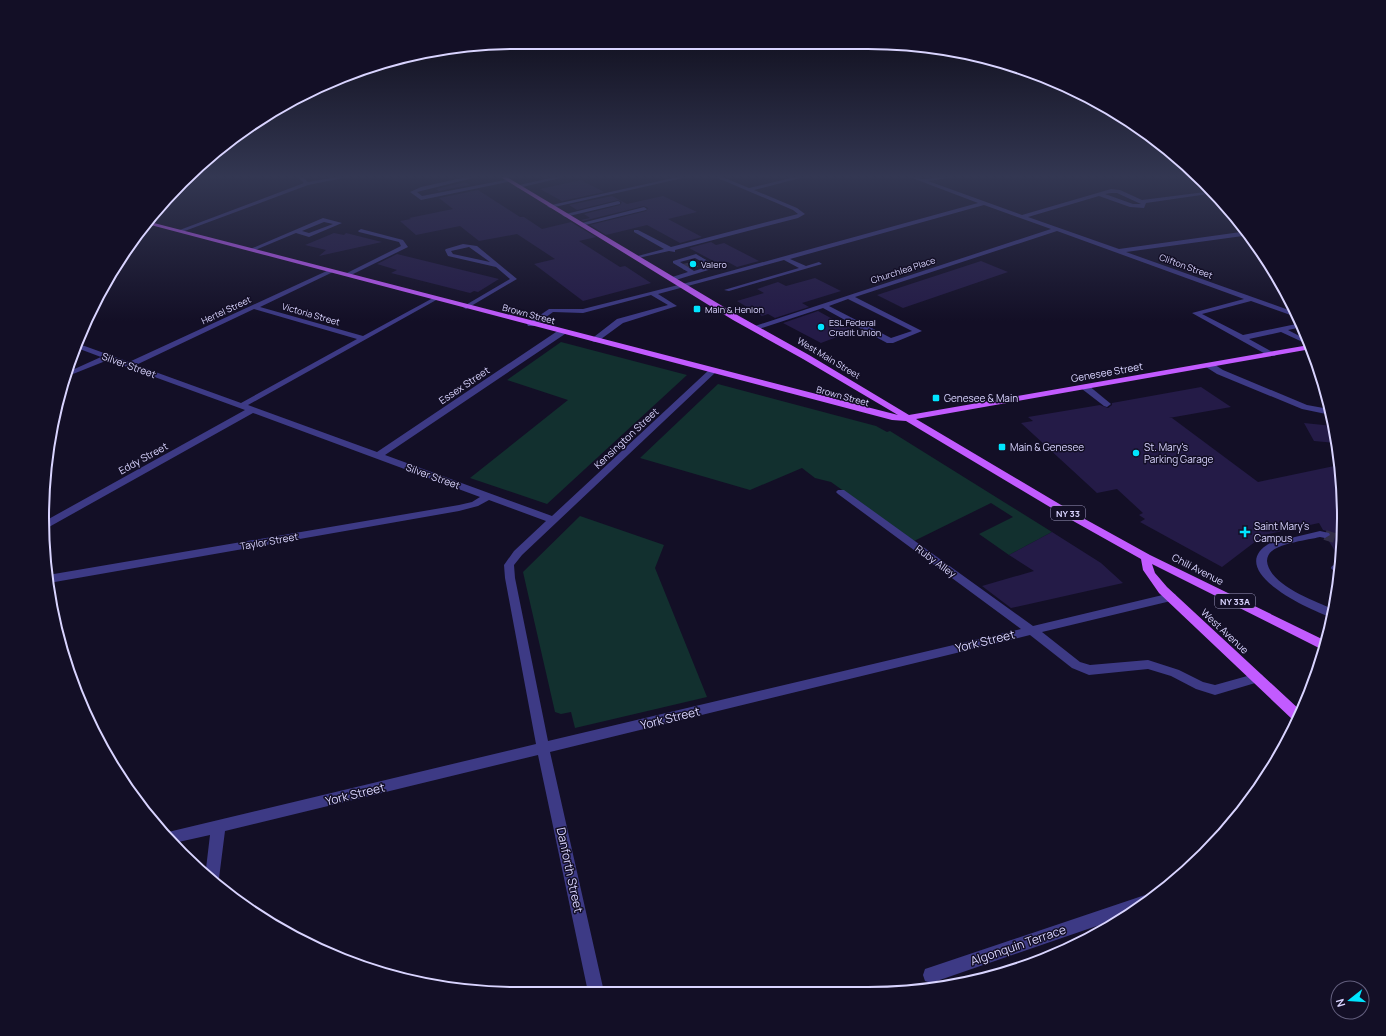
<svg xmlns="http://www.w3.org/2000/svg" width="1386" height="1036" viewBox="0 0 1386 1036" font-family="Manrope,sans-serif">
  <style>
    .green { fill: #12302f }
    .building { fill: #241b47 }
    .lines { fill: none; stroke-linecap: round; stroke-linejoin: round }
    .minor-tunnel-far1 { stroke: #312d47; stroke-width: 6; stroke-dasharray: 6 3; stroke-linecap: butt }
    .minor-tunnel { stroke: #312d47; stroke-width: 10; stroke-dasharray: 10 4.5; stroke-linecap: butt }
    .minor { fill: #3d3a85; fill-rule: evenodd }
    .major { fill: #c25bff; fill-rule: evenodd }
    .poi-dot { fill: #00e5ff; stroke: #130f26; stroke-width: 1.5 }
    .labels { text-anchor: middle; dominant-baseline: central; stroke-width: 3; stroke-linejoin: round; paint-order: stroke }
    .far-poi-label { font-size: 9px; fill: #d9d4ff; stroke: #130f26; text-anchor: start }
    .far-street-label { font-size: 9px; fill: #d9d4ff; stroke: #130f26 }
    .shield { fill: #130f26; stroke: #9e99be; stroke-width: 1 }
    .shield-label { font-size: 9px; font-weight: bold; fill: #d9d4ff }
    .street-label { font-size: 10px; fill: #d9d4ff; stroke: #130f26 }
    .poi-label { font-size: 10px; fill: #d9d4ff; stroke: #130f26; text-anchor: start }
    .near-street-label { font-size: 12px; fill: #d9d4ff; stroke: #130f26 }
    .rim { fill: none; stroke: #d9d4ff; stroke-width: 2 }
  </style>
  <rect width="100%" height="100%" fill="#130f26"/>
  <g class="green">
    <polygon points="561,342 687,375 547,504 470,478 568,400 507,380"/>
    <polygon points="718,384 876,426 887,432 890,431 1052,532 1009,555 979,534 1013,517 991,503 914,541 831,482 815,478 802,468 750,490 640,458"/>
    <polygon points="580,516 664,545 655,568 707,697 575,728 571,712 561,714 555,712 523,572"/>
  </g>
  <g class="building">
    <polygon points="581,180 604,192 562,201 540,189"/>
    <polygon points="465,182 470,185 439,191 436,189"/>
    <polygon points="478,190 520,217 524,217 542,229 571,222 596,237 579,241 620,267 625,266 651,283 583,301 534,264 555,259 517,234 479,241 460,226 416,235 400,221 411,219 409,218 453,209 439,198"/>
    <polygon points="612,196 627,204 663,196 697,212 668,219 702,237 680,243 647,225 606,235 590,225 646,211 648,208 644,206 583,221 581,220 590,218 584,214 620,205 622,202 618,200 577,210 569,205"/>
    <polygon points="334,233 344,235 346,233 382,242 319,256 326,250 305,245"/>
    <polygon points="711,242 716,245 724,243 759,261 737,267 728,262 719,264 689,248"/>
    <polygon points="397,254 499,279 478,292 474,291 470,293 391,273 397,270 377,264"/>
    <polygon points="981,261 1008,272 903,308 877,295"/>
    <polygon points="815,278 841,291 802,303 809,307 775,318 768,314 762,316 737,301 764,293 757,289 778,282 786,286"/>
    <polygon points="818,311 838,322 855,330 821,343 783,323"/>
    <polygon points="1201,387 1231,407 1169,418 1172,418 1258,482 1339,465 1343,487 1341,561 1327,538 1331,535 1330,532 1323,530 1319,523 1264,535 1222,567 1140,522 1145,519 1139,515 1143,513 1117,489 1097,493 1021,423 1033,421 1028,417 1100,405 1108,408 1112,405 1112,403"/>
    <polygon points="1304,423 1333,426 1336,443 1314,441"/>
    <polygon points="1052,532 1101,563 1123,583 1011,608 982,586 1034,571 1009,555"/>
  </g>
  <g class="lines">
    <polyline class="minor-tunnel-far1" points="683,267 706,262"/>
    <polyline class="minor-tunnel" points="1325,535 1341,540"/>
    <g class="minor">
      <polygon points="297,176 302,176 308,182 342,176 353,176 308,185 182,232 177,231 304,183"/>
      <polygon points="471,176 481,176 417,192 422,196 510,179 513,181 421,200 410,192 421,187"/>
      <polygon points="559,176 569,176 518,188 515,186"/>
      <polygon points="682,176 692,176 550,208 547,206"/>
      <polygon points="713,176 720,176 749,188 799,176 808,176 754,190 797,208 805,214 798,218 675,250 675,252 669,251 634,259 634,257 664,249 634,232 634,230 638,230 671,247 798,214 793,210"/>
      <path d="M907,176H914L922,179L960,176L928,181L1022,215L1111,189L1120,190L1142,200L1213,191L1215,193L1146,203L1144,208L1130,207L1099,196L1028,217L1119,249L1248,231L1250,235L1126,252L1297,313L1299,318L1251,301L1202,314L1243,335L1301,323L1302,327L1288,330L1307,340L1309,345L1281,332L1249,339L1276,354L1275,356H1269L1192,313L1244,299L1057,231L855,297L922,331L893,343H887L823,308L756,330H753L749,328L1051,229L984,205L790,259L806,266L819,262L822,264L729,291L724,290L799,268L784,260L658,294L677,306L623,323L597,342H594L590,340L617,319L668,305L651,295L583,313L553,312L534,326H528L527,324L549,309H583L698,280L978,203ZM1111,193H1117L1141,204H1133L1105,194ZM848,299L912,331L891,338L829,306Z"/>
      <path d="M1181,176C1191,176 1205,181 1211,189Z"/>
      <polygon points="618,201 620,202 620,204 565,217 562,215"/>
      <polygon points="644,207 647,209 646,210 581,226 578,224"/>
      <path d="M323,218L342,223L309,237L296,233L253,251L248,250ZM324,222L333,224L309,233L302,231Z"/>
      <polygon points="361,229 403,240 408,247 349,276 345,276 345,274 401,246 399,242 359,232 358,231"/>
      <path d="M463,244L477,246L517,279L466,309L463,307L464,306L510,279L496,267L448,256L445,250L446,249ZM469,247L490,262L453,254L451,251Z"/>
      <path d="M696,254L718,267L679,279L669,280V278L688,272L673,263V261ZM695,258L710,266L694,271L680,262Z"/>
      <path d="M331,269L334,271L333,272L260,307L363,336L433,298L438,299L248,405L377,452L559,330H565V334L385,455L552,516L710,369H716L717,371L522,555L514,565L515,578L548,741L1021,629L838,494L836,492L838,490H844L1033,626L1171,593L1175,594L1177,597L1175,600L1042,632L1080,662L1090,665L1148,660L1179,670L1203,682L1215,685L1258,673L1262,675L1264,678L1262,681L1215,695L1196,689L1171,676L1148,669L1089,675L1072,668L1030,635L550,752L604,992H588L538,755L225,831L218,886L205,877L210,835L174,843L164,833L536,744L505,578L504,565L514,551L546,521L489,500L478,506L459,511L49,583L48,575L459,505L472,502L480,497L253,413L49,527L44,528L45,521L245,410L108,360L68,376L70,371L101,357L77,348L79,344L129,362ZM254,309L357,339L241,403L136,365Z"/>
      <polygon points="1206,363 1212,363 1223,370 1307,405 1329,409 1330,411 1326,414 1302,409 1217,374 1206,367"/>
      <polygon points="1082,385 1088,385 1111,404 1107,407 1104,406 1082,389"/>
      <path d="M1320,531L1329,533L1330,535L1325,538L1320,537C1307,540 1282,543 1272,551C1269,553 1267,557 1267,561C1269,585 1315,601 1333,609L1331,617C1309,610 1223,570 1270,543Z"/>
      <polygon points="1336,564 1340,566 1340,575 1336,574 1331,568 1332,566"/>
      <polygon points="1151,893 1157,896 1117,919 931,983 925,981 923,975 925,969 931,967"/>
    </g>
    <polygon class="major" points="499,176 505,176 739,316 809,355 909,415 1309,345 1311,349 916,419 1083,518 1150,555 1326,641 1324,650 1321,649 1152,564 1155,573 1167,587 1301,711 1296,721 1293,720 1159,593 1143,570 1141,559 1075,522 906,421 892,420 147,224 150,222 898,415 803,359 733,320"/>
  </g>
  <linearGradient id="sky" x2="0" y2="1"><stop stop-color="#0a0815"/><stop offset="0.55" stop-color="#333752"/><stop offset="1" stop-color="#333752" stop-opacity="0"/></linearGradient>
  <rect width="1386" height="321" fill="url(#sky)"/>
  <g class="poi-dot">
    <circle cx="693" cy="264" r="4"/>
    <rect x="693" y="305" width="8" height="8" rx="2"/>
    <circle cx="821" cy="327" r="4"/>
    <rect x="932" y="394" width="8" height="8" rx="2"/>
    <rect x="998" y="443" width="8" height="8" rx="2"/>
    <circle cx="1136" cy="453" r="4"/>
    <path d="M1243 526h4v4h4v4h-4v4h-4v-4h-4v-4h4z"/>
  </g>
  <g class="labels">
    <g class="far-poi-label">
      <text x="701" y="264">Valero</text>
      <text x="705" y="309">Main &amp; Henion</text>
      <text x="829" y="322">ESL Federal<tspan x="829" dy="10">Credit Union</tspan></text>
    </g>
    <g class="far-street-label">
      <text transform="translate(1186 266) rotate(20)">Clifton Street</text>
      <text transform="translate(903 270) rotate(-18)">Churchlea Place</text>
      <text transform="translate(226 310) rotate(-25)">Hertel Street</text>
      <text transform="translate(311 314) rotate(16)">Victoria Street</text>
      <text transform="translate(529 314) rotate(15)">Brown Street</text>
      <text transform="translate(829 358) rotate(31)">West Main Street</text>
      <text transform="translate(843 396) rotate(15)">Brown Street</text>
    </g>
    <g class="shield">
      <rect x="1051" y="506" width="34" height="14" rx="3"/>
      <rect x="1215" y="594" width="40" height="14" rx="3"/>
    </g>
    <g class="shield-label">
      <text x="1068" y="513">NY 33</text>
      <text x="1235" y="601">NY 33A</text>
    </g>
    <g class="street-label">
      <text transform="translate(129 365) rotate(20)">Silver Street</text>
      <text transform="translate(1107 372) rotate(-10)">Genesee Street</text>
      <text transform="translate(464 385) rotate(-34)">Essex Street</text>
      <text transform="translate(626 438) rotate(-43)">Kensington Street</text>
      <text transform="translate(143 458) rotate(-29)">Eddy Street</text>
      <text transform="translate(433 476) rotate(20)">Silver Street</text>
      <text transform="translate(269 541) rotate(-10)">Taylor Street</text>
      <text transform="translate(936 561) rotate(36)">Ruby Alley</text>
      <text transform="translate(1198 569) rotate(27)">Chili Avenue</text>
      <text transform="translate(1225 631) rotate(43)">West Avenue</text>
    </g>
    <g class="poi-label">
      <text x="944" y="398">Genesee &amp; Main</text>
      <text x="1010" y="447">Main &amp; Genesee</text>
      <text x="1144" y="447">St. Mary's<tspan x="1144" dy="12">Parking Garage</tspan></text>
      <text x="1254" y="526">Saint Mary's<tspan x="1254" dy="12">Campus</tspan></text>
    </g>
    <g class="near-street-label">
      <text transform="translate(985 641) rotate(-14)">York Street</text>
      <text transform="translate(670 718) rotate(-14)">York Street</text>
      <text transform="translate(355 794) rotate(-14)">York Street</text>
      <text transform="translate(570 870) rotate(78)">Danforth Street</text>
      <text transform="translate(1018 945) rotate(-19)">Algonquin Terrace</text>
    </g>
  </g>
  <path d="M0 0H1386V1036H0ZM518 49H868A469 469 0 0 1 1337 518V518A469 469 0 0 1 868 987H518A469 469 0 0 1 49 518V518A469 469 0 0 1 518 49Z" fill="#130f26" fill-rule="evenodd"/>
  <path class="rim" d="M518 49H868A469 469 0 0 1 1337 518V518A469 469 0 0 1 868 987H518A469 469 0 0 1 49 518V518A469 469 0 0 1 518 49Z"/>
  <g transform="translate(1350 1000) rotate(253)"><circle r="19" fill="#130f26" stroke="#625e7d"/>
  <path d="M0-3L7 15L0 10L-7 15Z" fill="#00e5ff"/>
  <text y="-6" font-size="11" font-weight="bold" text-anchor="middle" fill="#d9d4ff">N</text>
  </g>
</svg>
